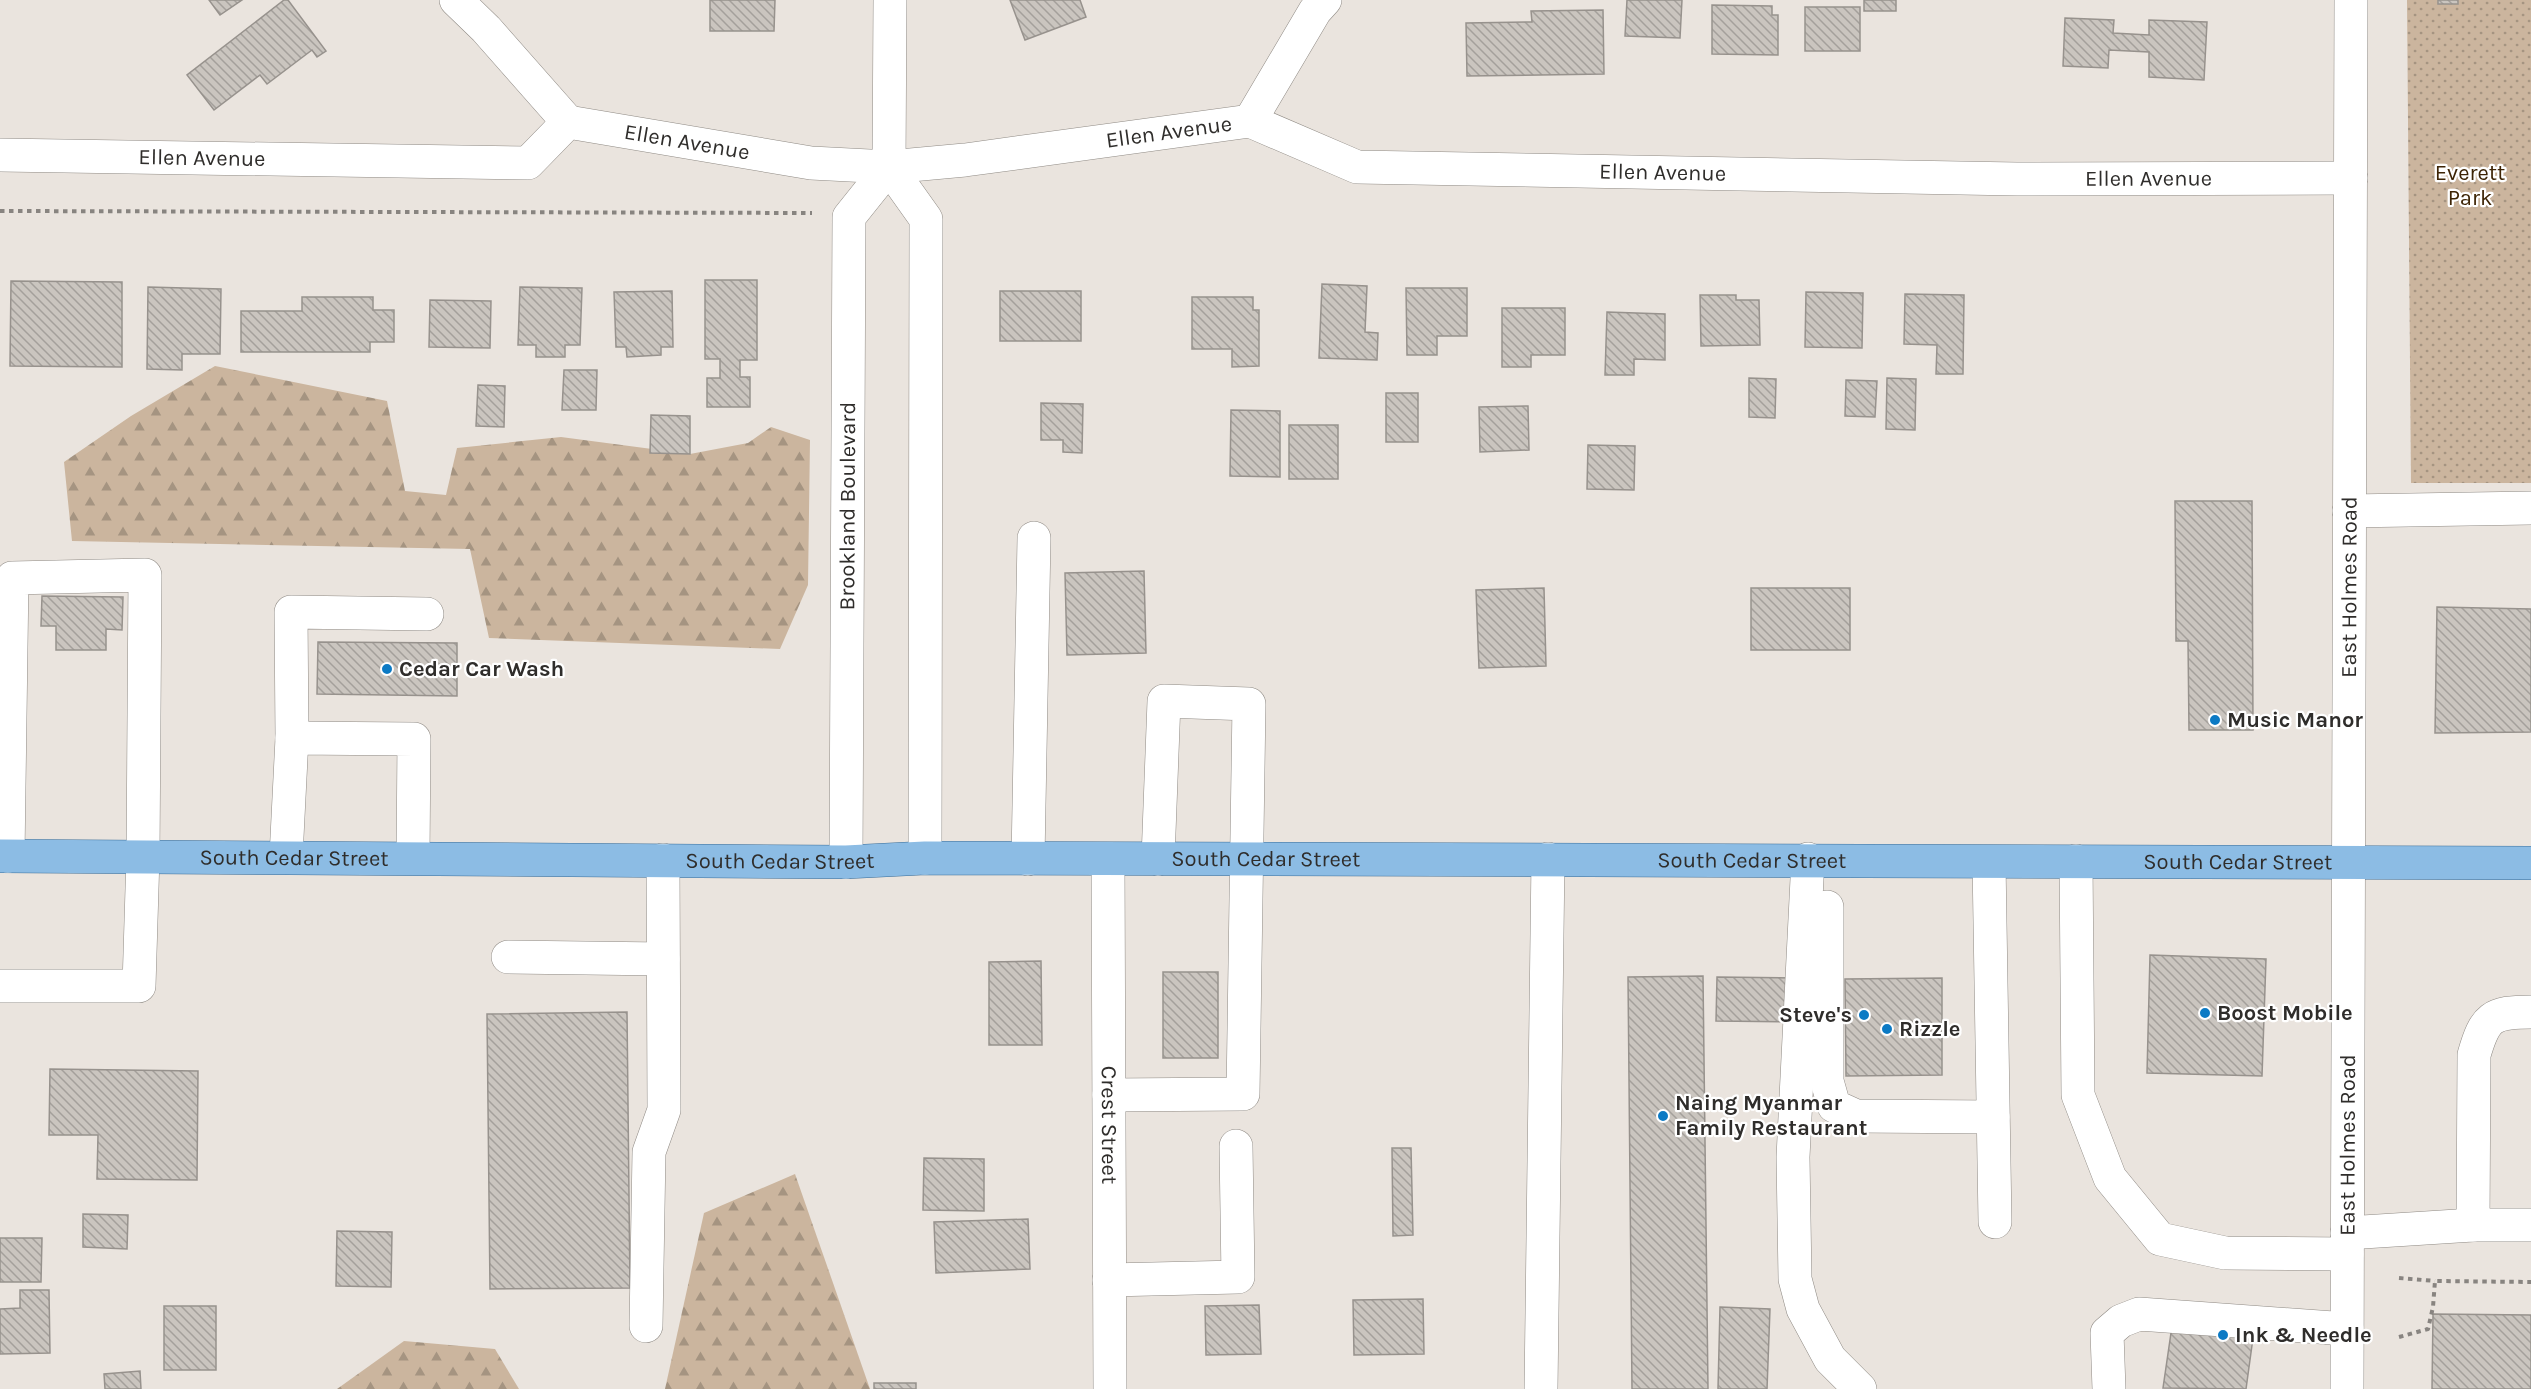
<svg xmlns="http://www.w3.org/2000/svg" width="2531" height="1389" viewBox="0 0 2531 1389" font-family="Karla,sans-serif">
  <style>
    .forest { fill: url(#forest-firs) }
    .park { fill: url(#park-dots) }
    .building { fill: url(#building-back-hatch); stroke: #97928d; stroke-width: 1.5 }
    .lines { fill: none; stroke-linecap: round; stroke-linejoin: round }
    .minor-casing { stroke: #8f8a84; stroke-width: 34 }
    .major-casing { stroke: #3a6d98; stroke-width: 34 }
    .path { stroke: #888480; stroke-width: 4; stroke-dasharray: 4.5 4.5; stroke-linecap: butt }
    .minor { stroke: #fff; stroke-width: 33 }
    .major { stroke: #8cbce4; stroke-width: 33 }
    .poi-dot { fill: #0c7ac4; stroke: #fff; stroke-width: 2 }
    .labels { text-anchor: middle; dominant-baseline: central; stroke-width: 4.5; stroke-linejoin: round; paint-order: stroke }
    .street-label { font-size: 22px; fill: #2f2d2b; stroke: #fff }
    .park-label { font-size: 22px; fill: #3d2405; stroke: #fff }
    .poi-label { font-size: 22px; font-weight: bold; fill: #2f2d2b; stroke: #fff; text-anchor: start }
  </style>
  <defs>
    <pattern id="forest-firs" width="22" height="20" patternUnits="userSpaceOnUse" patternTransform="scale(1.5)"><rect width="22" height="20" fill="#cbb59e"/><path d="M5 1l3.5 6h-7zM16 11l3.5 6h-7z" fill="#a59481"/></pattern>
    <pattern id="park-dots" width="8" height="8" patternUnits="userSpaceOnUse" patternTransform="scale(1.5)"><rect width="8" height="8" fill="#cbb59e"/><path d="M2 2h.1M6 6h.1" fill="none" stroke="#a59481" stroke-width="1.8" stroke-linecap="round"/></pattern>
    <pattern id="building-back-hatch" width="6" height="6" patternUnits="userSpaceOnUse" patternTransform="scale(1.5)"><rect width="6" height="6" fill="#cac5bf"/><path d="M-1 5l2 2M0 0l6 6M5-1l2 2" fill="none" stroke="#a4a09b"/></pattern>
  </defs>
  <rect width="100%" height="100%" fill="#eae4de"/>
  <g class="forest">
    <polygon points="215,366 387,401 405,491 446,495 457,448 561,437 690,454 748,443 771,427 810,440 808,585 780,649 489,638 470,549 72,541 64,462 131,416"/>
    <polygon points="795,1174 870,1389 665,1389 704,1213"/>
    <polygon points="404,1341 495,1349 519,1389 337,1389"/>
  </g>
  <polygon class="park" points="2407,0 2531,0 2531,483 2411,483"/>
  <g class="building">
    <polygon points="209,0 242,0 220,15"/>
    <polygon points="284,0 288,0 326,51 317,57 312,50 267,84 260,75 214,110 187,75"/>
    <polygon points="710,0 775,0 774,31 710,31"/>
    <polygon points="1010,0 1080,0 1086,17 1025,40"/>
    <polygon points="1627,0 1682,0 1680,38 1625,36"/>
    <rect x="1864" y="0" width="32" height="11"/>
    <rect x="2438" y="0" width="20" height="4"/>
    <polygon points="1712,5 1772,6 1772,15 1778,15 1778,55 1712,54"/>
    <rect x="1805" y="7" width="55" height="44"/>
    <polygon points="1603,10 1604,74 1467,76 1466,23 1532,22 1531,11"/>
    <polygon points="2065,18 2114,20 2113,33 2149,35 2149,20 2207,22 2204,80 2149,77 2149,52 2109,50 2108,68 2063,66"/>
    <polygon points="705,280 757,280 757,360 740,360 740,377 750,377 750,407 707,407 707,378 720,378 720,359 705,359"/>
    <polygon points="11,281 122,282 122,367 10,366"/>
    <polygon points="1322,284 1367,286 1365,332 1378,333 1377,360 1319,358"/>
    <polygon points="148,287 221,289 220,354 182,354 182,370 147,369"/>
    <polygon points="520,287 582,288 580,345 565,345 565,357 536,357 536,345 518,345"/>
    <polygon points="1406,288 1467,288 1467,336 1437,336 1437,355 1407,355"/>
    <polygon points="672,291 673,347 661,347 661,355 627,357 626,347 616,347 614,292"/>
    <rect x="1000" y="291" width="81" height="50"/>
    <polygon points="1806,292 1863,293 1862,348 1805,347"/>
    <polygon points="1905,294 1964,295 1963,374 1936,374 1937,345 1904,344"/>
    <polygon points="1700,295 1736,295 1736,300 1759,300 1760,345 1701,346"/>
    <polygon points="302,297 373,297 373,310 394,310 394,342 370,342 370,352 241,352 241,311 302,311"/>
    <polygon points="1192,297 1253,297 1253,310 1259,310 1259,366 1232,367 1232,349 1192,349"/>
    <polygon points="430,300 491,301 490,348 429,347"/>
    <polygon points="1502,308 1565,308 1565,355 1531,355 1531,367 1502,367"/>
    <polygon points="1607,312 1665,314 1665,360 1634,359 1634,375 1605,375"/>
    <polygon points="564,370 597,370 596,410 562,410"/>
    <polygon points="1749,378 1776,379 1775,418 1749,417"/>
    <polygon points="1887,378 1916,379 1915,430 1886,429"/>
    <polygon points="1846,380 1877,381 1875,417 1845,416"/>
    <polygon points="478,385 505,386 504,427 476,426"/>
    <rect x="1386" y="393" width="32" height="49"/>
    <polygon points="1041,403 1083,404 1082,453 1063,452 1063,440 1041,440"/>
    <polygon points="1528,406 1529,450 1480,452 1479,407"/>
    <polygon points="1231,410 1280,411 1280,477 1230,476"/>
    <polygon points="651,415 690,416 690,454 650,453"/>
    <rect x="1289" y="425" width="49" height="54"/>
    <polygon points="1588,445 1635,446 1634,490 1587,489"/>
    <polygon points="2175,501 2252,501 2253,730 2189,730 2188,641 2176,641"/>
    <polygon points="1144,571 1146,653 1067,655 1065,573"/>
    <polygon points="1544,588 1546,666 1479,668 1476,590"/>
    <rect x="1751" y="588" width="99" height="62"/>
    <polygon points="42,596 123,597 122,630 106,629 106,650 56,650 56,626 41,626"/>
    <polygon points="2437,607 2531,609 2531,732 2435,733"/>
    <polygon points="318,642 457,643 457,696 317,694"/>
    <polygon points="2150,955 2266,959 2262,1076 2147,1073"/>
    <polygon points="1041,961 1042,1045 989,1045 989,962"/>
    <rect x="1163" y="972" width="55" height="86"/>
    <polygon points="1703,976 1708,1389 1632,1389 1628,977"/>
    <polygon points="1717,977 1796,978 1796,1022 1716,1021"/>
    <polygon points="1942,978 1942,1075 1846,1076 1845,979"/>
    <polygon points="627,1012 630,1288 490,1289 487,1014"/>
    <polygon points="50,1069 198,1071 197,1180 97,1179 98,1135 49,1135"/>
    <polygon points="1392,1148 1411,1148 1413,1235 1393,1236"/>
    <polygon points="924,1158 984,1159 984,1211 923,1210"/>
    <polygon points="83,1214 128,1215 127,1249 83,1247"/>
    <polygon points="1028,1219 1030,1269 936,1273 934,1222"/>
    <polygon points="337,1231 392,1232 391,1287 336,1286"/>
    <polygon points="0,1238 42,1238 41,1282 0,1282"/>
    <polygon points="20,1290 49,1290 50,1353 0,1354 0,1309 20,1308"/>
    <polygon points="1423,1299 1424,1354 1354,1355 1353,1300"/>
    <polygon points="1259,1305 1261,1354 1206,1355 1205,1306"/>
    <rect x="164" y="1306" width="52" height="64"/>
    <polygon points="1720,1307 1770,1309 1767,1389 1718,1389"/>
    <polygon points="2433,1314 2531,1315 2531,1389 2432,1389"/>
    <polygon points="2172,1326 2253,1338 2246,1389 2163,1388"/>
    <polygon points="140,1371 141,1389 105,1389 104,1374"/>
    <rect x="874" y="1383" width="42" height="6"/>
  </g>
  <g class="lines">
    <defs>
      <g id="minor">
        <polyline points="456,0 486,29 568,122"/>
        <polyline points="890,0 889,167 926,219 925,858"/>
        <polyline points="1250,121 1315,11 1325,0"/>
        <path id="s1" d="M0,155L528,163L568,122L811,163L889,167L965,160L1250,121L1357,167L2017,179L2351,178"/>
        <polyline points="2349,511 2531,508"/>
        <polyline points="292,738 291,612 427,614"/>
        <polyline points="286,857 292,738 414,739 413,858"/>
        <polyline points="1028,859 1034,538"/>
        <path id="s2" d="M1108,859L1110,1389"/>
        <polyline points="1808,859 1793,1157 1795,1279 1803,1309 1830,1359 1860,1389"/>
        <polyline points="2076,861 2078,1095 2110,1178 2160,1239 2225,1253 2347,1254"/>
        <path id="s3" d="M846,862L849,217L889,167"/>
        <polyline points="1989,862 1995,1222"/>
        <polyline points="1827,907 1827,1081 1834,1106 1856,1116 1993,1117"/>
        <polyline points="508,957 663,959"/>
        <polyline points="0,986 139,986 143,856 145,575 12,578 8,856"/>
        <polyline points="1109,1095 1243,1094 1249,704 1164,701 1158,859"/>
        <path d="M2473,1225L2474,1055C2485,1017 2491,1012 2531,1012"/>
        <polyline points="2347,1233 2473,1225 2531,1225"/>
        <polyline points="1109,1280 1238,1277 1236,1146"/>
        <polyline points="646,1326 649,1152 664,1110 663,860"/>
        <polyline points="1541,1389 1548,859"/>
        <polyline points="2109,1389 2107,1333 2121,1321 2139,1314 2347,1329"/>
        <path id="s4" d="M2347,1389L2351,0"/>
      </g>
      <g id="major">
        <path id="s5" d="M0,856L846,862L925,858L2531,863"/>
      </g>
    </defs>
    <use href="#minor" class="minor-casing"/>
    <use href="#major" class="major-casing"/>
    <g class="path">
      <polyline points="0,211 812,213"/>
      <polyline points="2399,1278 2435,1281"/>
      <polyline points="2399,1337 2428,1329 2433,1307 2435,1281 2531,1282"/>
    </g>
    <use href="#minor" class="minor"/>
    <use href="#major" class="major"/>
  </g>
  <g class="poi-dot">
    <circle cx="387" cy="669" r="6"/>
    <circle cx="2215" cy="720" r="6"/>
    <circle cx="2205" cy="1013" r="6"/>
    <circle cx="1864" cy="1015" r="6"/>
    <circle cx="1887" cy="1029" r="6"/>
    <circle cx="1663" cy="1116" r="6"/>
    <circle cx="2223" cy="1335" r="6"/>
  </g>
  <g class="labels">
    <g class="street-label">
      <text stroke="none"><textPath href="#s1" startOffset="1192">Ellen Avenue</textPath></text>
      <text stroke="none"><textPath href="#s1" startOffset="706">Ellen Avenue</textPath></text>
      <text stroke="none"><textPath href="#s1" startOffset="202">Ellen Avenue</textPath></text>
      <text stroke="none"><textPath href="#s1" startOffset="1696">Ellen Avenue</textPath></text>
      <text stroke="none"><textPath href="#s1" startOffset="2182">Ellen Avenue</textPath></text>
      <text stroke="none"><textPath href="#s3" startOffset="356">Brookland Boulevard</textPath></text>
      <text stroke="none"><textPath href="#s4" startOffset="802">East Holmes Road</textPath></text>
      <text stroke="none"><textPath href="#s5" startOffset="294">South Cedar Street</textPath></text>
      <text stroke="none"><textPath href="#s5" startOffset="1266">South Cedar Street</textPath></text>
      <text stroke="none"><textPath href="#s5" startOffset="780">South Cedar Street</textPath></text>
      <text stroke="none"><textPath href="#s5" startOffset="1752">South Cedar Street</textPath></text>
      <text stroke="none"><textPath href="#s5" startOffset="2238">South Cedar Street</textPath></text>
      <text stroke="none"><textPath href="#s2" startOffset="266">Crest Street</textPath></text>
      <text stroke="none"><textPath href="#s4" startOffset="244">East Holmes Road</textPath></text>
    </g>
    <g class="park-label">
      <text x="2470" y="173">Everett<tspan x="2470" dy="25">Park</tspan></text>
    </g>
    <g class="poi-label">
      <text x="399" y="669">Cedar Car Wash</text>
      <text x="2227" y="720">Music Manor</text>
      <text x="2217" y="1013">Boost Mobile</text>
      <text x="1852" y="1015" text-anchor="end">Steve's</text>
      <text x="1899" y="1029">Rizzle</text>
      <text x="1675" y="1103">Naing Myanmar<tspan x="1675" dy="25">Family Restaurant</tspan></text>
      <text x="2235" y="1335">Ink &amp; Needle</text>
    </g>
  </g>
</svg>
